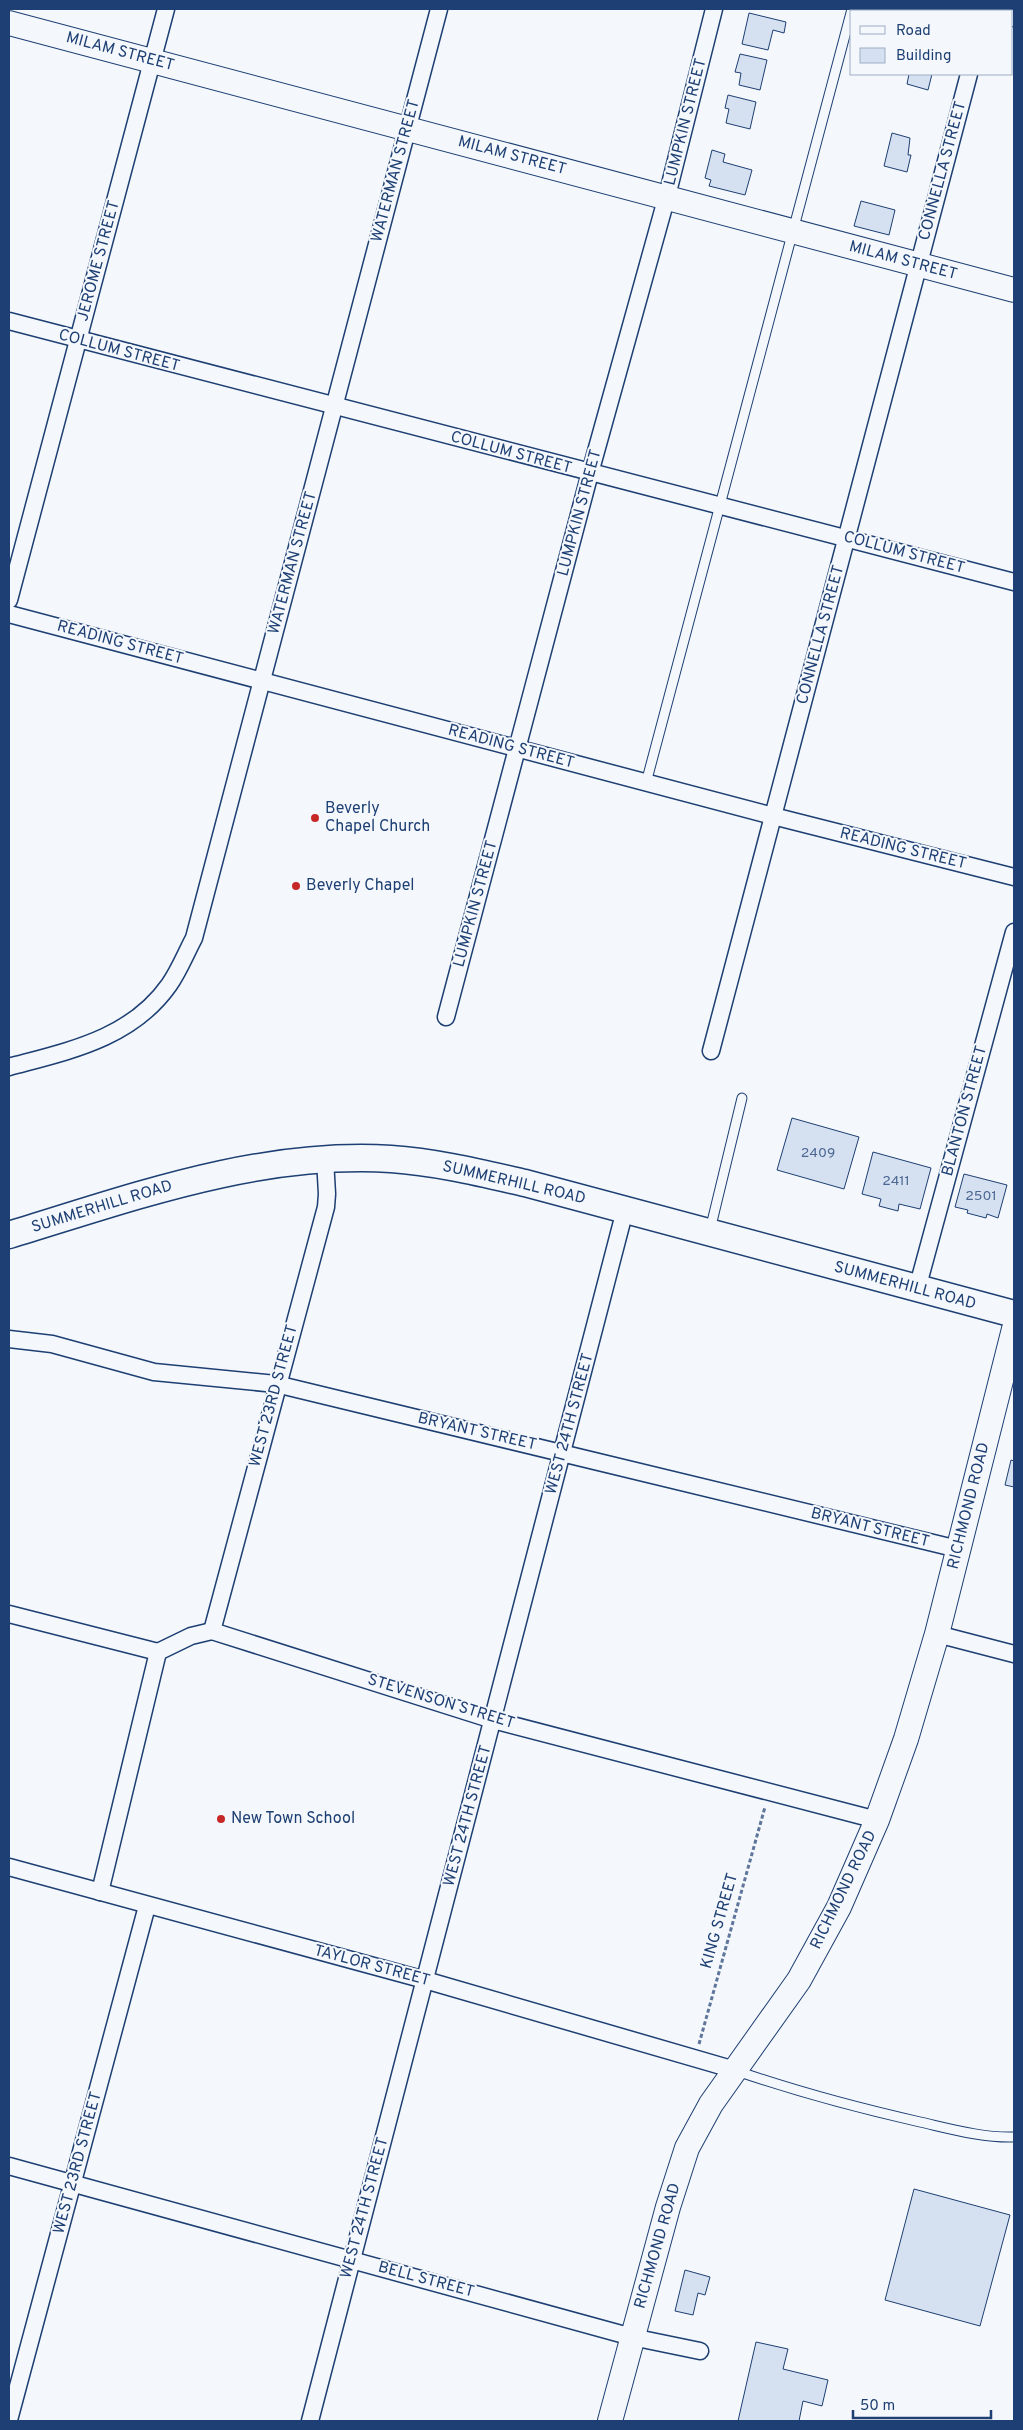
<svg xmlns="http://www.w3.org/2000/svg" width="1023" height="2430" viewBox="0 0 1023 2430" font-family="Overpass,sans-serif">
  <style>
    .building { fill: #d5e0f0; stroke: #1d3f73 }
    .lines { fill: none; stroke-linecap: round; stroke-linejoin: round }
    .lane-casing { stroke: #1d3f73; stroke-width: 11 }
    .street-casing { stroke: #1d3f73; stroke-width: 19 }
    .secondary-casing { stroke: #1d3f73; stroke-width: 26 }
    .primary-casing { stroke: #1d3f73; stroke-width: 29 }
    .path { stroke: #5e769c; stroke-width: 3; stroke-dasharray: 4 2.5; stroke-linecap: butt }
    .lane { stroke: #f4f7fb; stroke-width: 9 }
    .street { stroke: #f4f7fb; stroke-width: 16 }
    .secondary { stroke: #f4f7fb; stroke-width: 24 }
    .primary { stroke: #f4f7fb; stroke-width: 26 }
    .poi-dot { fill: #c62828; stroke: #f4f7fb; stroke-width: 2 }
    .labels { text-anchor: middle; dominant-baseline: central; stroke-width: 4; stroke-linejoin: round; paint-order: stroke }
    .number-label { font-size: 14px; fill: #4b6792 }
    .street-label { font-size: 16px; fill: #1d3f73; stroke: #f4f7fb }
    .poi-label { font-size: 16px; fill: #1d3f73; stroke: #f4f7fb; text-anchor: start }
  </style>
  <rect width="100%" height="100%" fill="#f4f7fb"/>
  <g class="building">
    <polygon points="749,13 786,22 784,33 773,30 768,50 742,44"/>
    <polygon points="740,54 767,60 760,90 739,85 741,73 735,72"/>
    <polygon points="909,74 932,74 928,90 907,84"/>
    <polygon points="728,95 756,102 750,129 726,123 729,109 725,108"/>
    <polygon points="892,133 910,138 908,155 911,155 907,172 884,166"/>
    <polygon points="712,150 725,154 723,162 752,170 745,195 709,186 711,180 705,178"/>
    <polygon points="861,201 895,210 889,235 854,226"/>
    <polygon points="792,1118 859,1137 844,1189 777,1170"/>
    <polygon points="873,1152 931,1168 920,1209 899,1204 898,1211 879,1206 881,1199 862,1194"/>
    <polygon points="964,1174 1007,1185 998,1218 987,1214 986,1218 967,1213 968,1210 955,1207"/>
    <polygon points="1011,1460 1014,1461 1014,1487 1005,1485"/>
    <polygon points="914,2189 1010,2215 980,2326 885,2300"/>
    <polygon points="685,2270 710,2277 705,2295 698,2293 693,2315 675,2311"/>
    <polygon points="756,2342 788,2349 783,2369 828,2380 822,2406 803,2401 799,2421 738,2421"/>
  </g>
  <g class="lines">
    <defs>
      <g id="lane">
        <polyline points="646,783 852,9"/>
        <polyline points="710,1230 742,1098"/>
        <path d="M737,2071C798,2092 858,2108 920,2122C951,2129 983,2138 1014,2137"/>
      </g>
      <g id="street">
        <polyline points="981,9 990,11"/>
        <polyline points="1012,17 1014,18"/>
        <polyline points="9,321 1014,582"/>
        <polyline points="9,600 166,9"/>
        <polyline points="9,614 773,816 1014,877"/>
        <polyline points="446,1017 590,473 667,196 714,9"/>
        <polyline points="711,1051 969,74"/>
        <path d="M9,1067C68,1051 131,1039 169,985C179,971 186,953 194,938L439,9"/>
        <polyline points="917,1289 1014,932"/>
        <polyline points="9,1339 52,1344 154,1372 276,1384 958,1549"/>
        <polyline points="9,1614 158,1652 191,1636 212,1631 493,1720 877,1820"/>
        <polyline points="212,1631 326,1207 327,1194 325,1159"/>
        <polyline points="937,1634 1014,1654"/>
        <polyline points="9,1867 425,1980 735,2070"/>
        <polyline points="100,1892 158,1652"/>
        <polyline points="9,2166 632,2337 700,2351"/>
        <polyline points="9,2420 147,1906"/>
        <polyline points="310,2421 625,1210"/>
      </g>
      <g id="secondary">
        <polyline points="9,23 1014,290"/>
        <polyline points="610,2421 668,2207 687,2148 711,2104 799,1980 839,1907 877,1820 906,1739 937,1634 1014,1329"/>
      </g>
      <path id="primary" d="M9,1235C134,1197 258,1151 391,1159C436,1162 481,1173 525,1183L1014,1314"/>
    </defs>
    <use href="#lane" class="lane-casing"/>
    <use href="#street" class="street-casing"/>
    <use href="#secondary" class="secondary-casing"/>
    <use href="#primary" class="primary-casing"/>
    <polyline class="path" points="699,2044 765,1807"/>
    <use href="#lane" class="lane"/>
    <use href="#street" class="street"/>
    <use href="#secondary" class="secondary"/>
    <use href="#primary" class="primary"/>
  </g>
  <g class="poi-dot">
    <circle cx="315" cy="818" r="5"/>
    <circle cx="296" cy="886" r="5"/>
    <circle cx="221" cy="1819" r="5"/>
  </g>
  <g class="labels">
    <g class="number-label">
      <text x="818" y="1153">2409</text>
      <text x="896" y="1181">2411</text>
      <text x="981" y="1196">2501</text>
    </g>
    <g class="street-label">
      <text transform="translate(120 52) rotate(15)">MILAM STREET</text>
      <text transform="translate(686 122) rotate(-76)">LUMPKIN STREET</text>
      <text transform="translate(512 156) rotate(15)">MILAM STREET</text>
      <text transform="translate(396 171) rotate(-75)">WATERMAN STREET</text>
      <text transform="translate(943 171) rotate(-75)">CONNELLA STREET</text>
      <text transform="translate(99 261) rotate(-75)">JEROME STREET</text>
      <text transform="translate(903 261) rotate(15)">MILAM STREET</text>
      <text transform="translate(119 351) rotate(15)">COLLUM STREET</text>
      <text transform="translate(511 453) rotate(15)">COLLUM STREET</text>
      <text transform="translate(580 513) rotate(-75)">LUMPKIN STREET</text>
      <text transform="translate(904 553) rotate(15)">COLLUM STREET</text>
      <text transform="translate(293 563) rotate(-75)">WATERMAN STREET</text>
      <text transform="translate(821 635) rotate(-75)">CONNELLA STREET</text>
      <text transform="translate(120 643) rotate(15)">READING STREET</text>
      <text transform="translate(511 747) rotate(15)">READING STREET</text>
      <text transform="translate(903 849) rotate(14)">READING STREET</text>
      <text transform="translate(476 904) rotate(-75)">LUMPKIN STREET</text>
      <text transform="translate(965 1111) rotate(-75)">BLANTON STREET</text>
      <text transform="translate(514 1183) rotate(13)">SUMMERHILL ROAD</text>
      <text transform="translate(102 1207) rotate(-17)">SUMMERHILL ROAD</text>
      <text transform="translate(905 1286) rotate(15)">SUMMERHILL ROAD</text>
      <text transform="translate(274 1396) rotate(-75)">WEST 23RD STREET</text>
      <text transform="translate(570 1424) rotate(-75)">WEST 24TH STREET</text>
      <text transform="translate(477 1432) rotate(13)">BRYANT STREET</text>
      <text transform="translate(969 1506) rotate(-76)">RICHMOND ROAD</text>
      <text transform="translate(870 1528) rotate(14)">BRYANT STREET</text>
      <text transform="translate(441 1702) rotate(17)">STEVENSON STREET</text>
      <text transform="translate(468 1816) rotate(-75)">WEST 24TH STREET</text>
      <text transform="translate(844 1890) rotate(-64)">RICHMOND ROAD</text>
      <text transform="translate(720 1921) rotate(-74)">KING STREET</text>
      <text transform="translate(372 1966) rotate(15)">TAYLOR STREET</text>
      <text transform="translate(78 2163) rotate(-75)">WEST 23RD STREET</text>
      <text transform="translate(365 2208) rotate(-75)">WEST 24TH STREET</text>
      <text transform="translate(658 2246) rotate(-74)">RICHMOND ROAD</text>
      <text transform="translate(426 2280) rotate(15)">BELL STREET</text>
    </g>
    <g class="poi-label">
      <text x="325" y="809">Beverly<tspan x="325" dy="18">Chapel Church</tspan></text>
      <text x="306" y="886">Beverly Chapel</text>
      <text x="231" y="1819">New Town School</text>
    </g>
  </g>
  <rect width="1023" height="2430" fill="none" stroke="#1d3f73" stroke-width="20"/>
  <rect x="850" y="10" width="162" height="65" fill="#f4f7fb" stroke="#9eadc5"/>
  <rect x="860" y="26" width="25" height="8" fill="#f4f7fb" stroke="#9eadc5"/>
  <text x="896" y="35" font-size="15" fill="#1d3f73">Road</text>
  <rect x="860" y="48" width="25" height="15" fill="#d5e0f0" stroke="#9eadc5"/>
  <text x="896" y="60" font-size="15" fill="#1d3f73">Building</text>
  <path d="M853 2410v8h138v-8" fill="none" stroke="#1d3f73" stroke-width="2.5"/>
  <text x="860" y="2410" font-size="15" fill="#1d3f73" stroke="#f4f7fb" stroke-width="4" paint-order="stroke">50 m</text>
</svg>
